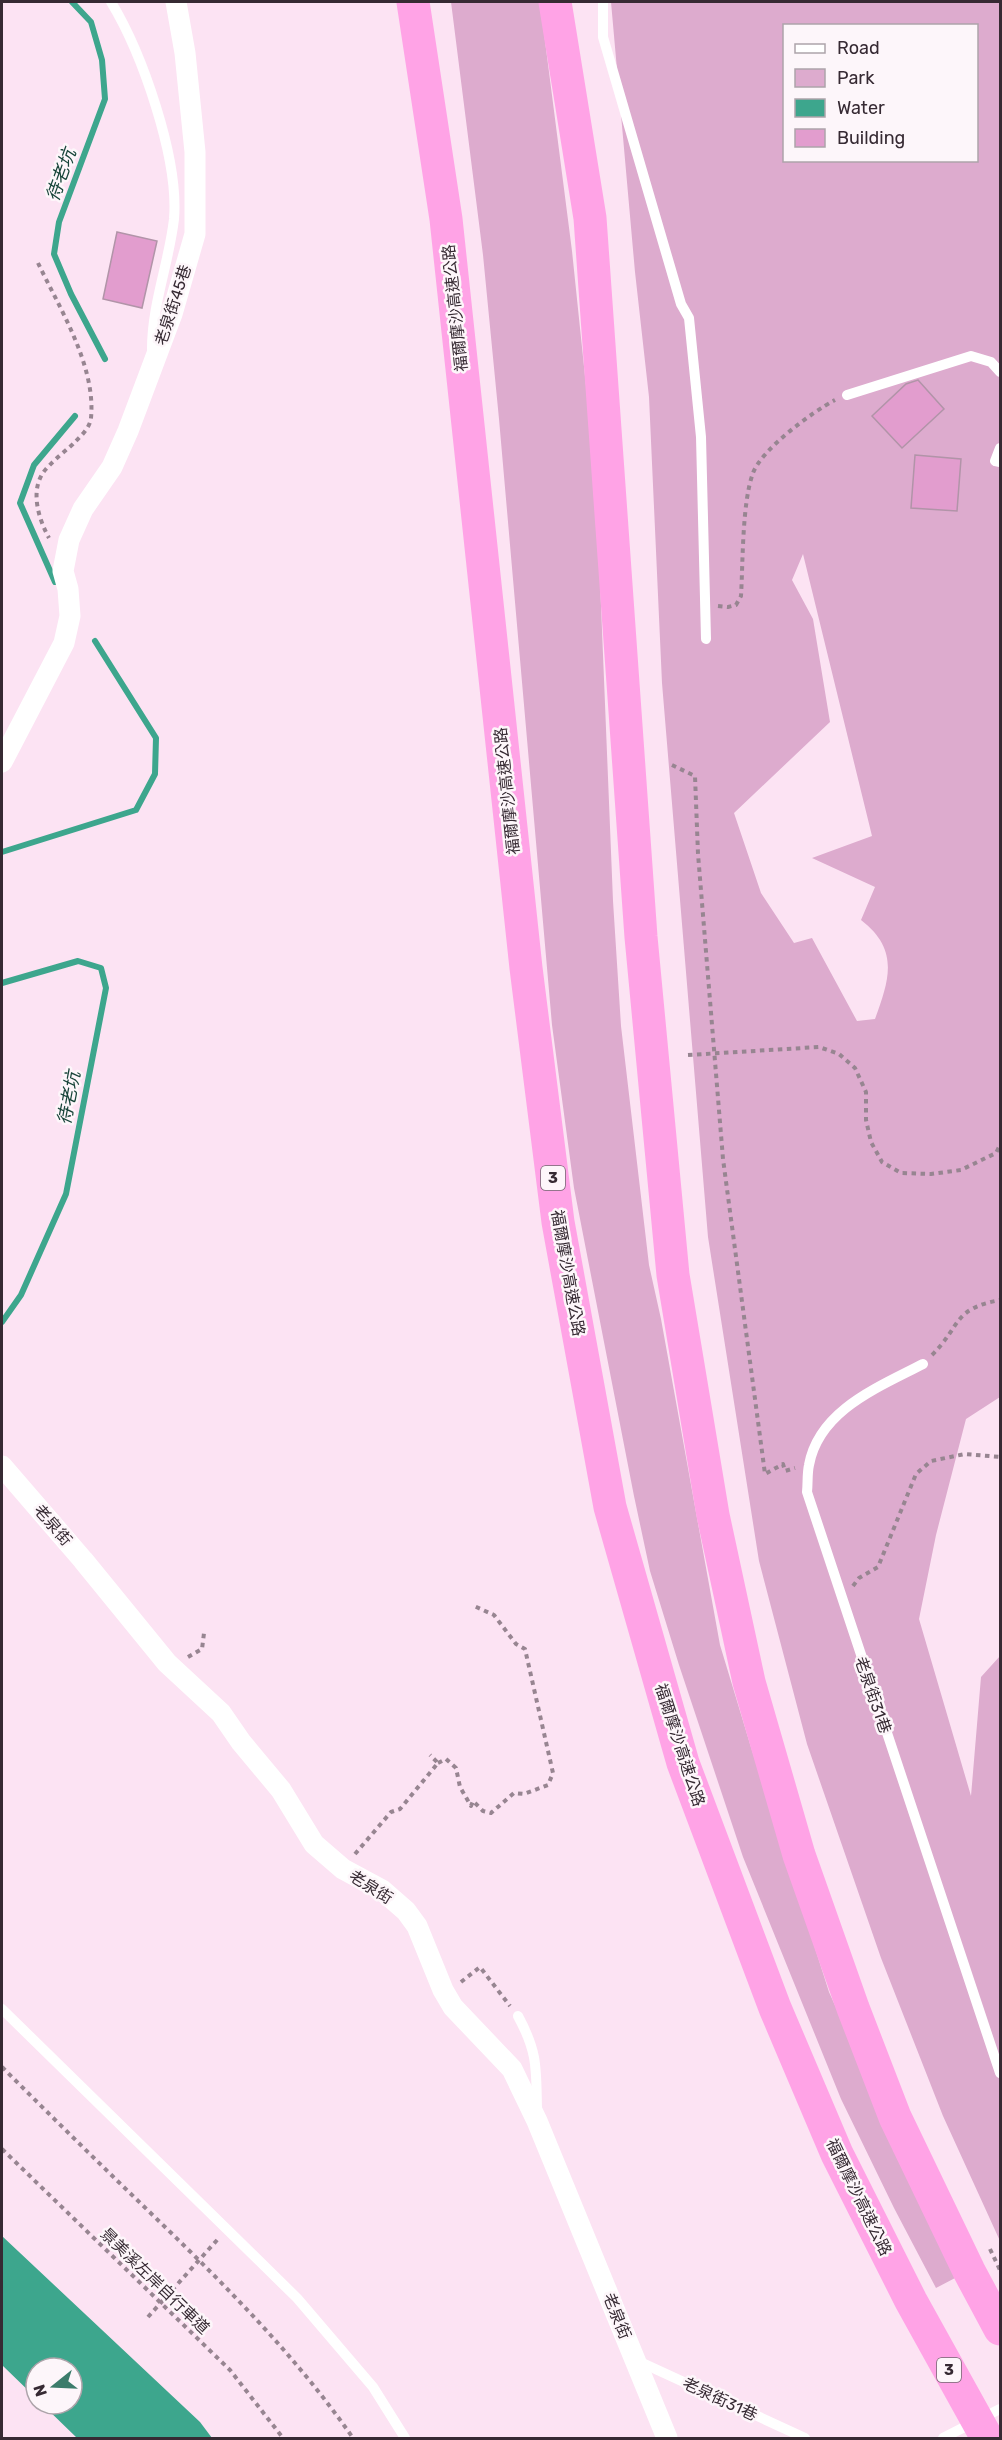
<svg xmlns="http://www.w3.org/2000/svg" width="1002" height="2440" viewBox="0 0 1002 2440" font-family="Rubik,'Noto Sans TC',sans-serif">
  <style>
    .green { fill: #ddabce; fill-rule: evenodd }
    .water { fill: #3da68d }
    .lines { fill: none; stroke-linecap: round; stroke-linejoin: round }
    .stream { stroke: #3da68d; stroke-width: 6 }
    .building { fill: #e29dce; stroke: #b194a8; stroke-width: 1.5 }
    .path { stroke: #978591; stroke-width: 4; stroke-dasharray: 4.5 4.5; stroke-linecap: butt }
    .lane { stroke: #fff; stroke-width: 10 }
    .street { stroke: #fff; stroke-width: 21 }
    .highway { stroke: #ffa3e6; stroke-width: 33 }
    .labels { text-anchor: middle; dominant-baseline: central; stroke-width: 5; stroke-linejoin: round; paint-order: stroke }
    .shield { fill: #fdf6fa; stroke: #72676f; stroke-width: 1.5 }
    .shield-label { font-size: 15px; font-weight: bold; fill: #362a33 }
    .street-label { font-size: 16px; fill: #362a33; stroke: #fdf6fa }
    .water-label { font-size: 18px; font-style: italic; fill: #174439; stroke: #fdf6fa }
  </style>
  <rect width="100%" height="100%" fill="#fce3f3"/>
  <g class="green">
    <polygon points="451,2 540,2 572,251 596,482 613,901 621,1026 649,1265 661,1319 720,1645 750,1744 829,1992 957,2277 936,2288 894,2208 841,2099 743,1857 679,1665 650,1571 634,1496 574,1188 552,1025 499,419 483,255"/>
    <path d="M611,2H1000V1397L966,1419L936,1535L919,1619L971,1796L981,1677L1000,1656V2241L943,2116L881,1958L807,1744L759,1561L708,1237L662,683L649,397L635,272ZM784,26H976V160H784ZM803,554L872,836L812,858L875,887L861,920C900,950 889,980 875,1019L857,1021L812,938L794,943L761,893L734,813L830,722L813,619L792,580Z"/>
  </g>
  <polygon class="water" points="2,2236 200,2422 212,2438 77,2438 42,2404 72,2404 72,2368 36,2368 36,2398 2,2365"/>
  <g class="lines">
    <g class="stream">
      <polyline points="72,2 91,22 102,60 105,99 59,222 54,254 71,294 105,359"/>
      <polyline points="55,582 20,503 34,465 75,416"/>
      <polyline points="2,852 136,810 155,774 156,738 95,641"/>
      <polyline points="2,983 78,961 101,968 106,988 66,1194 21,1295 2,1322"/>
    </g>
  </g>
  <g class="building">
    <polygon points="117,232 157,241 142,308 103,299"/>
    <polygon points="918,380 944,409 902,448 872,416 906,384"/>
    <polygon points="915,455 961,459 957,511 911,508"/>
  </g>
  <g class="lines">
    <g class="path">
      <path d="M38,263C60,309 96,366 91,418C90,428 80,437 73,444C64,452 54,460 46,469C29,488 38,518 49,538"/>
      <path d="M718,606L728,607L736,605L741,596C743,562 742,503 753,473C762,449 812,412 835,400"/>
      <polyline points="672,765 695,776 698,854 723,1159 765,1474 783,1464 785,1471 795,1468"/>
      <polyline points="688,1055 819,1047 839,1054 855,1068 866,1092 866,1120 871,1142 882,1162 901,1173 931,1174 961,1170 996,1153 1000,1145"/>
      <path d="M932,1355C962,1325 952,1309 1000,1300"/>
      <polyline points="853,1586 859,1578 878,1567 916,1474 931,1461 965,1454 1000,1457"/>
      <polyline points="188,1657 202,1649 204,1633"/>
      <polyline points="438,1763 446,1759 456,1768 460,1787 471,1806 473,1801 483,1811 491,1813 514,1793 524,1794 548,1785 553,1773 525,1649 516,1644 494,1615 472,1605"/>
      <polyline points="355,1854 391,1812 400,1809 438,1763 430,1755"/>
      <polyline points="461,1982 480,1967 510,2006"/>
      <path d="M2,2067C55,2120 108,2172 162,2224C231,2291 298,2359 353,2438"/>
      <polyline points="2,2149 230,2370 283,2438"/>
      <polyline points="990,2249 1000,2270"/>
      <polyline points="148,2317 218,2239"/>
    </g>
    <g class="lane">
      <path d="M111,2C142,53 179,158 174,219C169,263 152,304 152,349"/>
      <polyline points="603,2 603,37 681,304 689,318 701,437 706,639"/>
      <polyline points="847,395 971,356 991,362 1000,372"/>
      <polyline points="1000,448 995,461 1000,462"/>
      <path d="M923,1364C879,1387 819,1410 809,1465C807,1474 808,1483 807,1492L1000,2073"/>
      <polyline points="2,2009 297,2298 373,2387 405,2438"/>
      <path d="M518,2016C538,2053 536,2068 537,2109"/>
      <polyline points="638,2361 805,2438"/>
      <polyline points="943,2438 1000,2409"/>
    </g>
    <g class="street">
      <polyline points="2,762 64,643 70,616 68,589 63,571 69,540 83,509 112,467 128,431 172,314 195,234 195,152 185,53 176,2"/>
      <polyline points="2,1466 83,1560 167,1663 221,1713 241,1742 281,1790 314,1844 343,1869 382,1890 406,1911 417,1926 443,1990 453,2007 512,2069 537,2121 667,2438"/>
    </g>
    <g class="highway">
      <polyline points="413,2 446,219 526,968 558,1222 610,1507 683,1763 775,2008 837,2154 911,2301 987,2438"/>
      <polyline points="555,2 590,218 641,937 673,1275 713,1515 749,1682 799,1855 853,2008 895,2117 969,2271 1000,2329"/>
    </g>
  </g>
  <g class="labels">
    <g class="shield">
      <rect x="541" y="1166" width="24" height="24" rx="4.5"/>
      <rect x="937" y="2358" width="24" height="24" rx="4.5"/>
    </g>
    <g class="shield-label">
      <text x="553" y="1178">3</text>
      <text x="949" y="2370">3</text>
    </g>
    <g class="street-label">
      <text transform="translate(173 305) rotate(-72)">老泉街45巷</text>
      <text transform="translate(455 308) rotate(-96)">福爾摩沙高速公路</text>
      <text transform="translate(507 791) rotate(-96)">福爾摩沙高速公路</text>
      <text transform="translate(568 1273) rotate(80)">福爾摩沙高速公路</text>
      <text transform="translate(53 1525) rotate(49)">老泉街</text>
      <text transform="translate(873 1695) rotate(71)">老泉街31巷</text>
      <text transform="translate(680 1745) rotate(72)">福爾摩沙高速公路</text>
      <text transform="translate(371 1887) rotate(32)">老泉街</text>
      <text transform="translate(859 2197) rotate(64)">福爾摩沙高速公路</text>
      <text transform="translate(155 2281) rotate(44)">景美溪左岸自行車道</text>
      <text transform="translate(617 2316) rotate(68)">老泉街</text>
      <text transform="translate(720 2399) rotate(25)">老泉街31巷</text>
    </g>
    <g class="water-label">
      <text transform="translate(61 175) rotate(-70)">待老坑</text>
      <text transform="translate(69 1098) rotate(-79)">待老坑</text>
    </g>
  </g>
  <rect width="1002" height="2440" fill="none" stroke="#362a33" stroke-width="6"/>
  <rect x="783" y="24" width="195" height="138" fill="#fdf6fa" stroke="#ada4aa" stroke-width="1.5"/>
  <rect x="795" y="44" width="30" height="9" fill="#ffffff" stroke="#ada4aa" stroke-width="1.5"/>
  <text x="837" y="54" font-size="18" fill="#362a33">Road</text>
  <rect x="795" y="69" width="30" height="18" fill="#ddabce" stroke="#ada4aa" stroke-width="1.5"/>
  <text x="837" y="84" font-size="18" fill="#362a33">Park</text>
  <rect x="795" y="99" width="30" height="18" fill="#3da68d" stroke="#ada4aa" stroke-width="1.5"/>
  <text x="837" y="114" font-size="18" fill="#362a33">Water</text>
  <rect x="795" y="129" width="30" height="18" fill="#e29dce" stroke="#ada4aa" stroke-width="1.5"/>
  <text x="837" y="144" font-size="18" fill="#362a33">Building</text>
  <g transform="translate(54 2386) rotate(252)"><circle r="28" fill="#fdf6fa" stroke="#ada4aa" stroke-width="1.5"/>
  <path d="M0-4.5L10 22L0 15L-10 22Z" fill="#3c7c6b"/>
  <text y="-9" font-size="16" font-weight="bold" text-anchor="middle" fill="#362a33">N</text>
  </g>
</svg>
